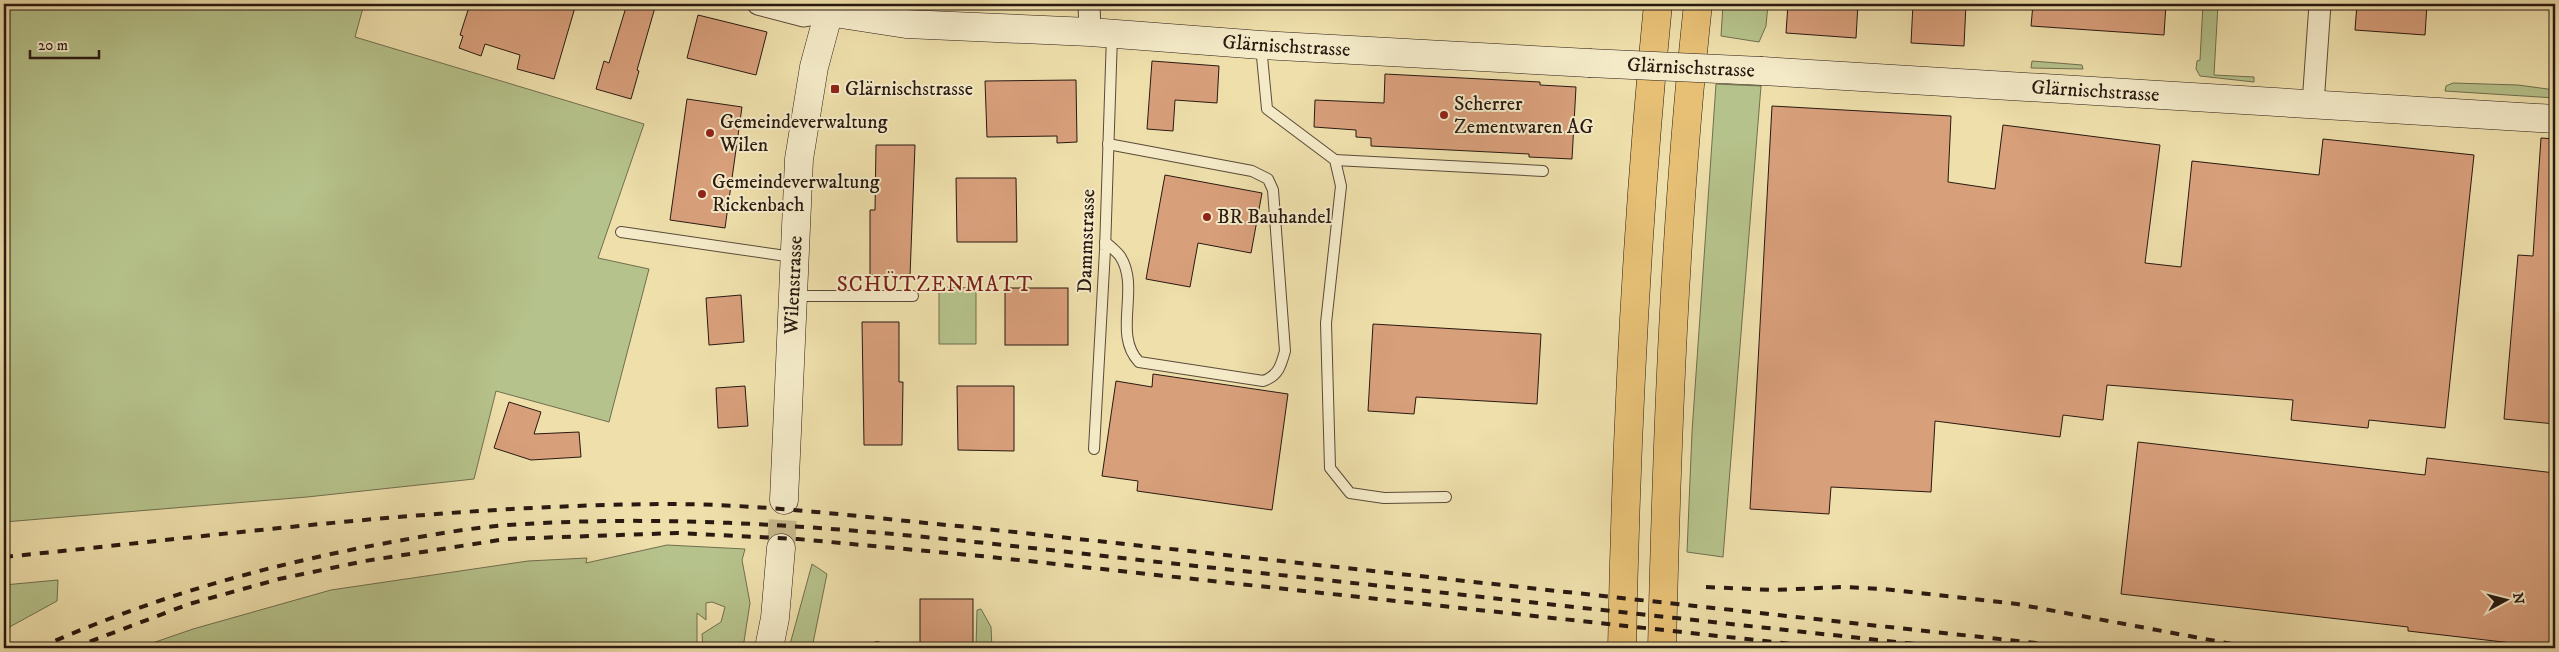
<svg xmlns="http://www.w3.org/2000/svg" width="2559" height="652" viewBox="0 0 2559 652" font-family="'IM FELL DW Pica',serif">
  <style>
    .green { fill: #b6c28b; stroke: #706e4e }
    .building { fill: #d89f7b; stroke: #291911 }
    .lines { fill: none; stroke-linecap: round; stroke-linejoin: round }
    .secondary-tunnel { stroke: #c7b78c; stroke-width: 28; stroke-dasharray: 28 14; stroke-linecap: butt }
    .lane-casing { stroke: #5a4a38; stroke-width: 12 }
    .street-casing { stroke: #5a4a38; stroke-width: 23 }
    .secondary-casing { stroke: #291911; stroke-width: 29 }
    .highway-casing { stroke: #291911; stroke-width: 29 }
    .lane { stroke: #f4eac8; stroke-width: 10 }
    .street { stroke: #f4eac8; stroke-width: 21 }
    .secondary { stroke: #f4eac8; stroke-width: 28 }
    .highway { stroke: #e7c076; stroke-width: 28 }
    .rail { stroke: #291911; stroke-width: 4; stroke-dasharray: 9 9; stroke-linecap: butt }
    .secondary-bridge-casing { stroke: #291911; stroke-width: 29; stroke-linecap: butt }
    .secondary-bridge { stroke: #f4eac8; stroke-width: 28 }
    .poi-dot { fill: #8f2418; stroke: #f4eac8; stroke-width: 2 }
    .labels { text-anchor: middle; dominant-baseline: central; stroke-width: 4; stroke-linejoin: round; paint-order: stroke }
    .street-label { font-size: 20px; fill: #291911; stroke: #f4eac8 }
    .poi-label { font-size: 20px; fill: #291911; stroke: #f4eac8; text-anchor: start }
    .neighbourhood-label { font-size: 21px; letter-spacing: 1px; fill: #7a1f14; stroke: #f4eac8 }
  </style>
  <rect width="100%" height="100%" fill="#eedfab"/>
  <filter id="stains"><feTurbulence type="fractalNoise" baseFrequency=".004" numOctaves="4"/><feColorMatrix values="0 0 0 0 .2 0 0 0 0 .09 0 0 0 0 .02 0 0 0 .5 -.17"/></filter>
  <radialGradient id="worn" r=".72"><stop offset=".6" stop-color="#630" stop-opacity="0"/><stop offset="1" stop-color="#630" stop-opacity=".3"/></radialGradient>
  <g class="green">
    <polygon points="4,4 364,4 355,37 644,124 598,258 649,269 609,422 496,391 474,479 307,497 4,522"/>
    <polygon points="1723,4 1768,4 1766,26 1759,42 1721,36"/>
    <polygon points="2203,4 2218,4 2214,75 2254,77 2254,82 2200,76 2196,69 2197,61 2200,60"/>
    <polygon points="2032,61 2082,65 2083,69 2031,68"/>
    <polygon points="2453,83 2518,85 2555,90 2555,98 2445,91 2446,86"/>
    <polygon points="1716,84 1761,86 1723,557 1687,552 1692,432"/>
    <polygon points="939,287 976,288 976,344 939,344"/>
    <polygon points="667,545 745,549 742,560 750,603 743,648 703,648 702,634 721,622 725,607 712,602 706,603 706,620 697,613 697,648 138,648 193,629 331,590 528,561 587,558 586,563"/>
    <polygon points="812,564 827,574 812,648 789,648"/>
    <polygon points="58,580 57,601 4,630 4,585"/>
    <polygon points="981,609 991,627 992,648 976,648 977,610"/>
  </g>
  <g class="building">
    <polygon points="470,4 576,4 554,79 517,69 520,55 485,44 481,56 459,48 463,36 460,35"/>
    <polygon points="627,4 656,4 637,70 639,71 631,99 596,89 604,61 609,63"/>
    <polygon points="1788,4 1858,4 1856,38 1786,33"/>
    <polygon points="1913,4 1966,4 1964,46 1911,43"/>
    <polygon points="2033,4 2166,4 2164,35 2031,26"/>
    <polygon points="2357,4 2427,4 2425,35 2355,30"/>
    <polygon points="698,15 767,32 756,75 687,58"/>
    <polygon points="1152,61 1219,66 1217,103 1175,100 1173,131 1147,129"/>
    <polygon points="1385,74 1540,82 1540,85 1576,87 1572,159 1529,157 1529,154 1371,146 1371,138 1356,137 1356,130 1314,127 1315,100 1384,103"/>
    <polygon points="1076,80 1077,142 1057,143 1057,136 987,137 985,81"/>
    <polygon points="687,99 742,107 725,228 670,220"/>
    <polygon points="1772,106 1951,116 1948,182 1995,189 2003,125 2160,145 2145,263 2181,267 2192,161 2319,175 2323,139 2474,155 2445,428 2369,420 2368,428 2291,420 2293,400 2107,385 2103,420 2063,415 2060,437 1935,421 1931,492 1831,487 1829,514 1750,509"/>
    <polygon points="2541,138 2555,139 2555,424 2504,419 2518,255 2533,256"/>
    <polygon points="876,145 915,145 910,276 870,275 870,210 875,210"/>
    <polygon points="1165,175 1262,193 1251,253 1198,243 1190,287 1146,279"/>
    <polygon points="956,178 1016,178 1017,242 957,242"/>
    <rect x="1005" y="288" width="63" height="57"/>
    <polygon points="741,295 744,342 709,345 706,298"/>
    <polygon points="862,322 899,322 899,382 903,382 902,445 864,445"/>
    <polygon points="1373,324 1541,334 1537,404 1416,397 1414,414 1368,411"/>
    <polygon points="1153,374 1288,394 1272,510 1137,491 1138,481 1102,476 1116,381 1152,387"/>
    <polygon points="745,386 748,426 718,428 716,388"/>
    <polygon points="957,386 1014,386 1014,451 958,450"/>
    <polygon points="509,402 541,412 534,434 579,432 581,457 531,460 494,448"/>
    <polygon points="2138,442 2425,475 2427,458 2555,473 2555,648 2408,631 2408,627 2121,594"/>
    <rect x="920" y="599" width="53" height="49"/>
  </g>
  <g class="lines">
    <polyline class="secondary-tunnel" points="781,548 784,500"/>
    <defs>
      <g id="lane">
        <polyline points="1261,46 1267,109 1335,160 1341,186 1326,323 1330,468 1350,493 1384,498 1446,497"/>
        <polyline points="1335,160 1543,171"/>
        <polyline points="621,232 793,257"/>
        <path d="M1105,242C1110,246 1116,251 1120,256C1141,288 1112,334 1139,362L1263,381C1278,376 1281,366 1285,351L1273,190L1268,179L1252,171L1108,144"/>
        <polyline points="794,296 913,296"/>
        <polyline points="1094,449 1105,250 1112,35"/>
        <polyline points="877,647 877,648"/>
      </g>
      <g id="street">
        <polyline points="758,4 804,16 828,12"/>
        <polyline points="1089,4 1090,32"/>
        <polyline points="2313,104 2320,4"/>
      </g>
      <g id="secondary">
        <path id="s1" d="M828,12L906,24L1090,32L1261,45L1589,63"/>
        <path id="s2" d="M1762,71L2555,119"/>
        <path id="s3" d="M784,500L799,159L814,67L831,4"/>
        <polyline points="769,648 775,618 781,548"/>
      </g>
      <g id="highway">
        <path d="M1622,648C1626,433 1637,218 1658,4"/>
        <path d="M1662,648C1667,433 1675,218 1698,4"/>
      </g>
    </defs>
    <use href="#lane" class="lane-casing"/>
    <use href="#street" class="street-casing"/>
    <use href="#secondary" class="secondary-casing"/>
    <use href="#highway" class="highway-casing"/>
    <use href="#lane" class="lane"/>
    <use href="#street" class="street"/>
    <use href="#secondary" class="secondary"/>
    <use href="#highway" class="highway"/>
    <g class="rail">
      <path d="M4,557C224,535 446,505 668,504C768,504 869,518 968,527L2082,648"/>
      <polyline points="1706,587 1773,590 1843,587 1884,589 2017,604 2232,644"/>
      <path d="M39,648C152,597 270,564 392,542C430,535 469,528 508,525C742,509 974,543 1206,567C1455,594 1703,621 1952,648"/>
      <polyline points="73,648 189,604 279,579 365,561 506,539 677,533 798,539 991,557 1829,648"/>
    </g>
    <defs>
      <g id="secondary-bridge">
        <path id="s4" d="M1589,63L1762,71"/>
      </g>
    </defs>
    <use href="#secondary-bridge" class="secondary-bridge-casing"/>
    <use href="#secondary-bridge" class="secondary-bridge"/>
  </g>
  <g class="poi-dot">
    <rect x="830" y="84" width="10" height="10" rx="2.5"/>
    <circle cx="1444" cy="115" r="5"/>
    <circle cx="710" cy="133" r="5"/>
    <circle cx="702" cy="194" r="5"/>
    <circle cx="1207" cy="217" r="5"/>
  </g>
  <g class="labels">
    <g class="street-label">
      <text stroke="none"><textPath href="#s1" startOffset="460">Glärnischstrasse</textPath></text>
      <text stroke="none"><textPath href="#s4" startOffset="102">Glärnischstrasse</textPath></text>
      <text stroke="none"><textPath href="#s2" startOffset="334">Glärnischstrasse</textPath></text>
      <text transform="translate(1087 241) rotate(-88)">Dammstrasse</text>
      <text stroke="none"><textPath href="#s3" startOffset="215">Wilenstrasse</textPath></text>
    </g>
    <g class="poi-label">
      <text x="845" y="89">Glärnischstrasse</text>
      <text x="1454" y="104">Scherrer<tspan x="1454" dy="23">Zementwaren AG</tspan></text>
      <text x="720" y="122">Gemeindeverwaltung<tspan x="720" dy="23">Wilen</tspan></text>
      <text x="712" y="182">Gemeindeverwaltung<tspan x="712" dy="23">Rickenbach</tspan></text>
      <text x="1217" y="217">BR Bauhandel</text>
    </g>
    <g class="neighbourhood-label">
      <text x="935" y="285">SCHÜTZENMATT</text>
    </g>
  </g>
  <rect width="2559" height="652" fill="none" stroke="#eedfab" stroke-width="20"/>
  <rect x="5" y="5" width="2549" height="642" fill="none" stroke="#291911" stroke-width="2.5"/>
  <rect x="10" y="10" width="2539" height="632" fill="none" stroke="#291911"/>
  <g transform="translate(2506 600) rotate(83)" stroke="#f4eac8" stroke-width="4" paint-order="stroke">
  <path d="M0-4L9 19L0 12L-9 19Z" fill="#291911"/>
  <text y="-8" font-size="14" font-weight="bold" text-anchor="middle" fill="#291911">N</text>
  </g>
  <path d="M30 50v8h69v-8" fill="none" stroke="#291911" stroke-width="2.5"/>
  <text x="38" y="50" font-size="15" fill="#291911" stroke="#f4eac8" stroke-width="4" paint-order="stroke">20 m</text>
  <rect width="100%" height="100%" filter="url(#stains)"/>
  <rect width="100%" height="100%" fill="url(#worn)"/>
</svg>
